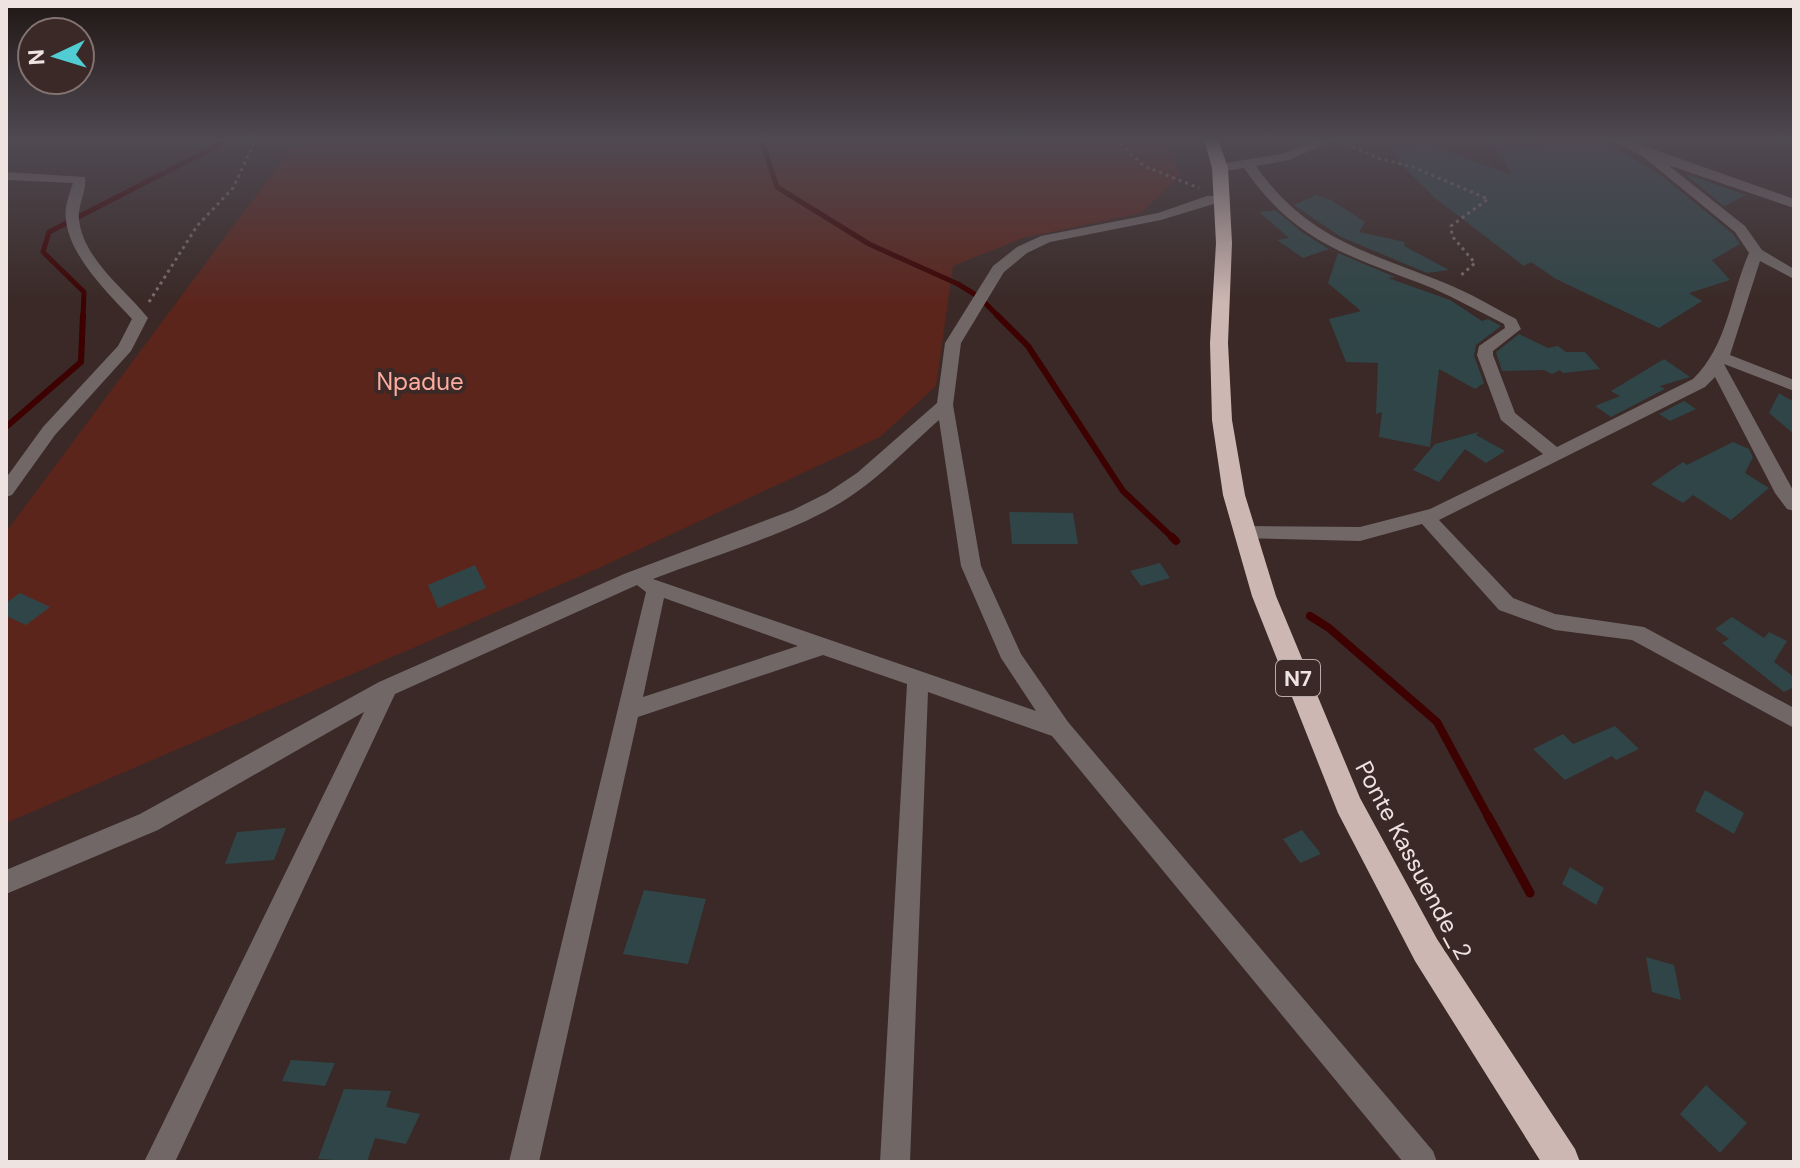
<svg xmlns="http://www.w3.org/2000/svg" width="1800" height="1168" viewBox="0 0 1800 1168" font-family="'DM Sans',sans-serif">
  <style>
    .green { fill: #5c251c }
    .lines { fill: none; stroke-linecap: round; stroke-linejoin: round }
    .stream-far3 { stroke: #3c0100; stroke-width: 5 }
    .stream-far2 { stroke: #3c0100; stroke-width: 6 }
    .stream-far1 { stroke: #3c0100; stroke-width: 8 }
    .stream { stroke: #3c0100; stroke-width: 9 }
    .building { fill: #304547 }
    .path { stroke: #7b6c69; stroke-width: 3; stroke-dasharray: 3 4; stroke-linecap: butt }
    .minor { fill: #716766; fill-rule: evenodd }
    .highway { fill: #cdb7b2; fill-rule: evenodd }
    .labels { text-anchor: middle; dominant-baseline: central; stroke-width: 8; stroke-linejoin: round; paint-order: stroke }
    .shield { fill: #3a2926; stroke: #b9aba9; stroke-width: 2 }
    .shield-label { font-size: 22px; font-weight: bold; fill: #efe3e1 }
    .park-label { font-size: 24px; fill: #fdad9f; stroke: #3a2926 }
    .street-label { font-size: 24px; fill: #efe3e1; stroke: #3a2926 }
  </style>
  <rect width="100%" height="100%" fill="#3a2926"/>
  <polygon class="green" points="298,139 1162,139 1181,175 1141,213 1023,238 953,266 936,386 880,437 599,568 6,823 6,532"/>
  <g class="lines">
    <g class="stream-far3">
      <polyline points="761,139 777,187 869,244 958,284 979,297 999,317"/>
      <polyline points="83,317 84,292 43,252 49,232 230,139"/>
    </g>
    <g class="stream-far2">
      <polyline points="997,315 1028,346 1123,491 1174,539"/>
      <polyline points="6,427 81,362 83,315"/>
    </g>
    <g class="stream-far1">
      <polyline points="1172,537 1176,541"/>
      <polyline points="1310,616 1329,628 1437,722 1489,818"/>
    </g>
    <polyline class="stream" points="1488,816 1530,893"/>
  </g>
  <g class="building">
    <polygon points="1492,141 1517,150 1542,146 1611,145 1662,176 1733,234 1740,244 1712,260 1730,280 1689,293 1702,301 1659,328 1556,279 1531,262 1524,266 1435,198 1397,160 1402,159 1390,151 1427,144 1512,175"/>
    <polygon points="1689,175 1746,195 1724,206 1687,176"/>
    <polygon points="1316,195 1331,200 1365,222 1359,232 1405,242 1404,246 1449,270 1427,273 1341,237 1294,205"/>
    <polygon points="1275,210 1303,233 1329,249 1303,258 1277,240 1289,238 1259,212"/>
    <polygon points="1338,253 1395,277 1388,278 1450,300 1482,321 1488,319 1501,326 1476,345 1474,356 1484,383 1475,389 1439,369 1430,447 1379,437 1382,412 1376,414 1378,363 1346,362 1329,319 1361,311 1328,283"/>
    <polygon points="1519,334 1548,348 1558,346 1566,352 1585,352 1600,369 1563,373 1560,370 1552,374 1544,370 1502,371 1496,352"/>
    <polygon points="1664,359 1690,377 1660,386 1665,389 1611,417 1595,406 1620,396 1611,391"/>
    <polygon points="1779,393 1794,402 1794,434 1769,413"/>
    <polygon points="1684,401 1696,409 1670,421 1659,414"/>
    <polygon points="1479,432 1476,435 1505,451 1486,463 1465,449 1439,482 1413,470 1435,444"/>
    <polygon points="1733,442 1749,449 1753,457 1745,473 1769,488 1731,520 1693,495 1683,503 1651,484 1683,462 1687,465"/>
    <polygon points="1009,512 1073,513 1078,544 1012,544"/>
    <polygon points="1160,563 1170,578 1141,586 1130,571"/>
    <polygon points="475,565 486,588 438,608 428,585"/>
    <polygon points="20,593 50,607 26,625 6,616 6,603"/>
    <polygon points="1732,617 1764,638 1769,632 1787,641 1774,662 1794,677 1794,687 1784,692 1722,643 1729,639 1715,629"/>
    <polygon points="1615,726 1639,749 1616,760 1612,756 1565,780 1533,749 1563,734 1573,744"/>
    <polygon points="1705,790 1744,813 1734,834 1695,811"/>
    <polygon points="286,828 274,860 225,864 237,832"/>
    <polygon points="1302,830 1321,854 1300,863 1283,839"/>
    <polygon points="1570,867 1604,888 1596,905 1562,884"/>
    <polygon points="644,890 706,899 688,964 623,954"/>
    <polygon points="1646,957 1674,965 1681,1000 1652,992"/>
    <polygon points="291,1060 335,1063 325,1086 282,1081"/>
    <polygon points="1706,1085 1747,1123 1720,1153 1680,1114"/>
    <polygon points="344,1089 391,1091 386,1107 420,1114 406,1144 375,1138 367,1162 318,1159"/>
  </g>
  <g class="lines">
    <g class="path">
      <polyline points="1115,139 1144,166 1199,188"/>
      <polyline points="1346,144 1378,158 1413,167 1488,199 1451,226 1452,236 1475,263 1459,277"/>
      <polyline points="149,302 197,226 233,188 256,139"/>
    </g>
    <g class="minor">
      <path d="M1320,139H1337L1289,160L1256,166C1307,239 1366,251 1445,283C1470,293 1493,307 1516,319L1521,329L1493,351V355L1515,413L1557,447L1693,379C1728,345 1730,296 1749,253L1735,232L1641,155L1608,139H1624L1794,199V208L1668,165L1745,226L1762,250L1794,269V279L1760,261L1730,355L1794,380V391L1724,364L1794,492V511L1787,509L1775,493L1715,377L1705,387L1439,520L1513,598L1555,614L1644,627L1794,708V728L1632,640L1555,630L1499,610L1422,524L1360,541L1237,538L1234,533L1237,528L1244,526L1360,527L1430,509L1543,454L1501,420L1477,355L1479,346L1505,328L1504,324C1480,312 1457,299 1432,288C1351,256 1296,244 1244,168L1220,172L1214,168L1220,164L1282,154Z"/>
      <path d="M6,172L85,177C87,191 77,206 79,220C84,260 125,289 148,318L131,351L55,435L12,495L6,497V478L43,427L118,346L132,319C108,293 70,257 66,220C64,208 69,195 73,183L6,180Z"/>
      <path d="M1207,196L1223,195L1230,199L1161,220L1050,242L1027,253L1004,272L961,343L953,405L981,566L1021,654L1068,722L1433,1151L1437,1162H1403L1052,736L928,692L910,1162H880L907,684L823,655L638,717L539,1162H509L646,592L637,585L395,694L175,1162H144L364,712L158,830L6,894V870L140,814L379,682L624,574L793,510L827,493L857,473L937,403L945,343L993,266L1017,247L1041,236L1158,213ZM939,420L961,566L1001,658L1036,711L653,579C710,557 789,534 840,503C877,481 907,448 939,420ZM664,598L798,646L643,697Z"/>
    </g>
    <polygon class="highway" points="1204,139 1218,139 1228,168 1232,243 1228,343 1232,420 1245,495 1276,596 1360,798 1437,939 1575,1149 1580,1162 1541,1162 1415,961 1338,813 1252,596 1223,495 1212,420 1210,343 1216,243 1212,168"/>
  </g>
  <linearGradient id="sky" x2="0" y2="1"><stop stop-color="#201715"/><stop offset="0.46" stop-color="#4f4952"/><stop offset="1" stop-color="#4f4952" stop-opacity="0"/></linearGradient>
  <rect width="1800" height="303" fill="url(#sky)"/>
  <g class="labels">
    <rect class="shield" x="1276" y="660" width="44" height="36" rx="6"/>
    <g class="shield-label">
      <text x="1298" y="678">N7</text>
    </g>
    <g class="park-label">
      <text x="420" y="381">Npadue</text>
    </g>
    <g class="street-label">
      <text transform="translate(1414 860) rotate(62)">Ponte Kassuende_2</text>
    </g>
  </g>
  <rect width="1800" height="1168" fill="none" stroke="#efe3e1" stroke-width="16"/>
  <g transform="translate(56 56) rotate(266)"><circle r="38" fill="#3a2926" stroke="#827371" stroke-width="2"/>
  <path d="M0-6L14 30L0 20L-14 30Z" fill="#51ccd3"/>
  <text y="-12" font-size="22" font-weight="bold" text-anchor="middle" fill="#efe3e1">N</text>
  </g>
</svg>
